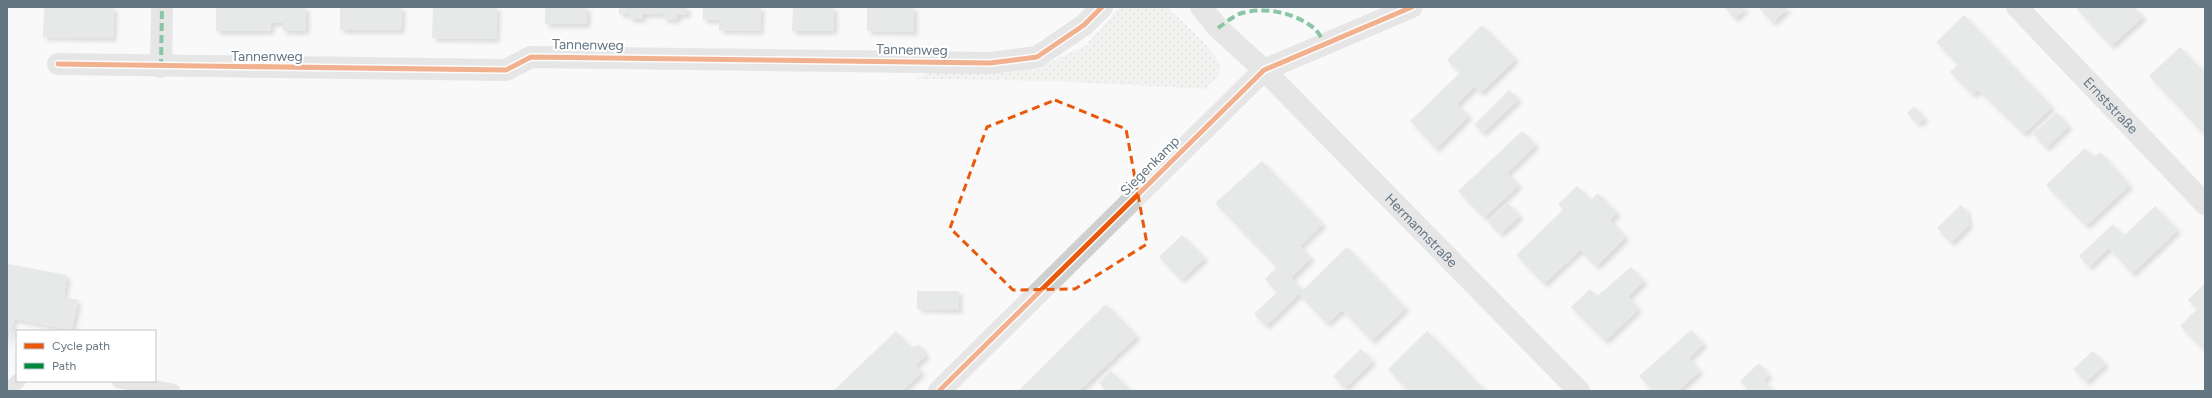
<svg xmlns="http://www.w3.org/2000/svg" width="2212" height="398" viewBox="0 0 2212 398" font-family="Figtree,sans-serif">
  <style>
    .grass { fill: url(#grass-dots) }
    .building { fill: #d0d2d3; filter: url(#shadow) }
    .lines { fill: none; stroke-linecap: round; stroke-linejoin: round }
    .service { stroke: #cecfd0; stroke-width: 15 }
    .minor { stroke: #cecfd0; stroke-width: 22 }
    .quiet { stroke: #00873e; stroke-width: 4; stroke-dasharray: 8 4; stroke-linecap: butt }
    .cycleway-casing { stroke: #fff; stroke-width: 8 }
    .cycleway { stroke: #e8590c; stroke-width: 5 }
    .marked { fill: none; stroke: #e8590c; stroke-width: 3; stroke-dasharray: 8 5; stroke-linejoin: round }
    .labels { text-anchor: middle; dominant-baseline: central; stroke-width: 4; stroke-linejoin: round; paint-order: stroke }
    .street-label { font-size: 14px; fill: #657683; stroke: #fff }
  </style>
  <defs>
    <pattern id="grass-dots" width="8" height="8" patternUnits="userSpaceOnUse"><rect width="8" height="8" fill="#e8ebe6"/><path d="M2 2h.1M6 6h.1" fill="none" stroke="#c0c3c0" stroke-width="1.8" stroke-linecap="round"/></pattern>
    <filter id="shadow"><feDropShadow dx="3.5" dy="3.5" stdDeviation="2" flood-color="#0004"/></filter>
  </defs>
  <rect width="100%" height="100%" fill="#f9f9f9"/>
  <path class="grass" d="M1120,7H1167C1178,18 1223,56 1220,70C1218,79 1211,83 1205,89L1052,81L916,79L932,70L1037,68L1086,45Z"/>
  <g class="building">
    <polygon points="44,7 114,7 113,38 43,37"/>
    <polygon points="216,7 306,7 306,31 283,31 283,23 271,23 271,31 216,31"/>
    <polygon points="340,7 402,7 401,30 340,30"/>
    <polygon points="433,7 497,7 496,39 432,38"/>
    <rect x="545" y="7" width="42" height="17"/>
    <polygon points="619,7 687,7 687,14 677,15 677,20 663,19 663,14 643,14 643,19 629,19 629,14 619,14"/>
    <polygon points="703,7 761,7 760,31 719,30 719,20 703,20"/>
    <polygon points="793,7 834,7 834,31 792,31"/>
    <polygon points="867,7 914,7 914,32 867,31"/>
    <polygon points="1724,7 1747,7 1735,19"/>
    <polygon points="1758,7 1789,7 1773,23"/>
    <polygon points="2075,7 2134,7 2143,17 2111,46"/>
    <polygon points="1964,15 2052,107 2024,134 1978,90 1973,95 1950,72 1958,65 1936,42"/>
    <polygon points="1482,25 1516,59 1481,93 1474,87 1457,104 1469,116 1436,149 1410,121 1460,73 1447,60"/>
    <polygon points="2180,47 2205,73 2205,135 2149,76"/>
    <polygon points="1509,90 1519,99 1483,133 1474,125"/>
    <polygon points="1914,106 1925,118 1918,124 1907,113"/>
    <polygon points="2057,112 2069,126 2046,148 2033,134"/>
    <polygon points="1522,131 1536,145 1507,173 1519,185 1484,218 1458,191"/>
    <polygon points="2085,148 2094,157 2100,152 2130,185 2086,226 2046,185"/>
    <polygon points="1262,161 1323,224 1300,246 1311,258 1291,278 1303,290 1347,247 1406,308 1372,341 1342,310 1327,324 1299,294 1266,326 1254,314 1277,292 1265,279 1277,267 1215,203"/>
    <polygon points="1577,186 1591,200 1598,193 1617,213 1610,220 1626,237 1596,267 1580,250 1544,284 1516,255 1563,210 1558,204"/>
    <polygon points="1508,203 1520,216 1500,234 1488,222"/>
    <polygon points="1961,205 1967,211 1969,225 1951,243 1937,228"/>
    <polygon points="2155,206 2178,230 2132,274 2110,249"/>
    <polygon points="2113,224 2123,235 2089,267 2079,256"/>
    <polygon points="1182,235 1205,258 1181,280 1159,257"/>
    <polygon points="8,264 67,275 64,297 78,300 72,330 14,319 7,347"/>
    <polygon points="1631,267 1644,281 1628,297 1639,309 1605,341 1571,307 1590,289 1597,296"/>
    <polygon points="2205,283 2205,351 2180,326 2197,309 2188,300"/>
    <polygon points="917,291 959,291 959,310 917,309"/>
    <polygon points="1106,304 1137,336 1079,391 1018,391"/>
    <polygon points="1691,330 1704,344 1689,358 1700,371 1678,391 1653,391 1639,376"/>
    <polygon points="896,331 911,347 920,345 925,353 925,357 915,365 922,372 902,391 833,391"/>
    <polygon points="1427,331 1457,361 1485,391 1409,391 1388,369"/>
    <polygon points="1361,349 1373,361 1345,388 1333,376"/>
    <polygon points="2093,351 2106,364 2086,382 2073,369"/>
    <polygon points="1759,363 1769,375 1763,380 1774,391 1749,391 1740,381"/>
    <polygon points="1111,371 1132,391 1107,391 1099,383"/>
  </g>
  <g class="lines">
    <g class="service">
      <polyline points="119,381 173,391"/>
      <polyline points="7,391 18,381"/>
    </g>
    <g class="minor">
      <path id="s1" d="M1201,7L1218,28L1264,70L1579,391"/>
      <path id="s2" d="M2017,7L2205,204"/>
      <polyline points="58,64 506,70 531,57 990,63 1037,57 1084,25 1102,7"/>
      <polyline points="161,67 162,7"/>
      <polyline points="939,391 1264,70 1412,7"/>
    </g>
    <g class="quiet">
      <path d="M1218,28C1224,24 1232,17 1239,14C1263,6 1295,12 1315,29C1319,33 1322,39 1325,44"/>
      <polyline points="161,67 162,7"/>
    </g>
    <defs>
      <g id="cycleway">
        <polyline points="58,64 506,70 531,57 990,63 1037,57 1084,25 1102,7"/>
        <polyline points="939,391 1264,70 1412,7"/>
      </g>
    </defs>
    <use href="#cycleway" class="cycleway-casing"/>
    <use href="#cycleway" class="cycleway"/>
  </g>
  <path d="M0 0H2212V398H0ZM1055,100L1126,129L1147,244L1075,289L1013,290L950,228L987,127Z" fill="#f9f9f9" fill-opacity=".55" fill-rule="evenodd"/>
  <path class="marked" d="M1055,100L1126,129L1147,244L1075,289L1013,290L950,228L987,127Z"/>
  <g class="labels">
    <g class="street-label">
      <text transform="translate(588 45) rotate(1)">Tannenweg</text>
      <text transform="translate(912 50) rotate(1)">Tannenweg</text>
      <text x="267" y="56">Tannenweg</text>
      <text stroke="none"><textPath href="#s2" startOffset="136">Ernststraße</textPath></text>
      <text transform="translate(1150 166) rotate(-45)">Siegenkamp</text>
      <text stroke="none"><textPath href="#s1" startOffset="314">Hermannstraße</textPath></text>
    </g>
  </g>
  <rect width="2212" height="398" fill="none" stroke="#657683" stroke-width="16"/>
  <rect x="16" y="330" width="140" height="52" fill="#ffffff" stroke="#c1c8cd"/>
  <rect x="24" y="343" width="20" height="6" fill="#e8590c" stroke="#c1c8cd"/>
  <text x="52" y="350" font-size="12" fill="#657683">Cycle path</text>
  <rect x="24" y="363" width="20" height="6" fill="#00873e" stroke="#c1c8cd"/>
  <text x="52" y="370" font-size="12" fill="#657683">Path</text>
</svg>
